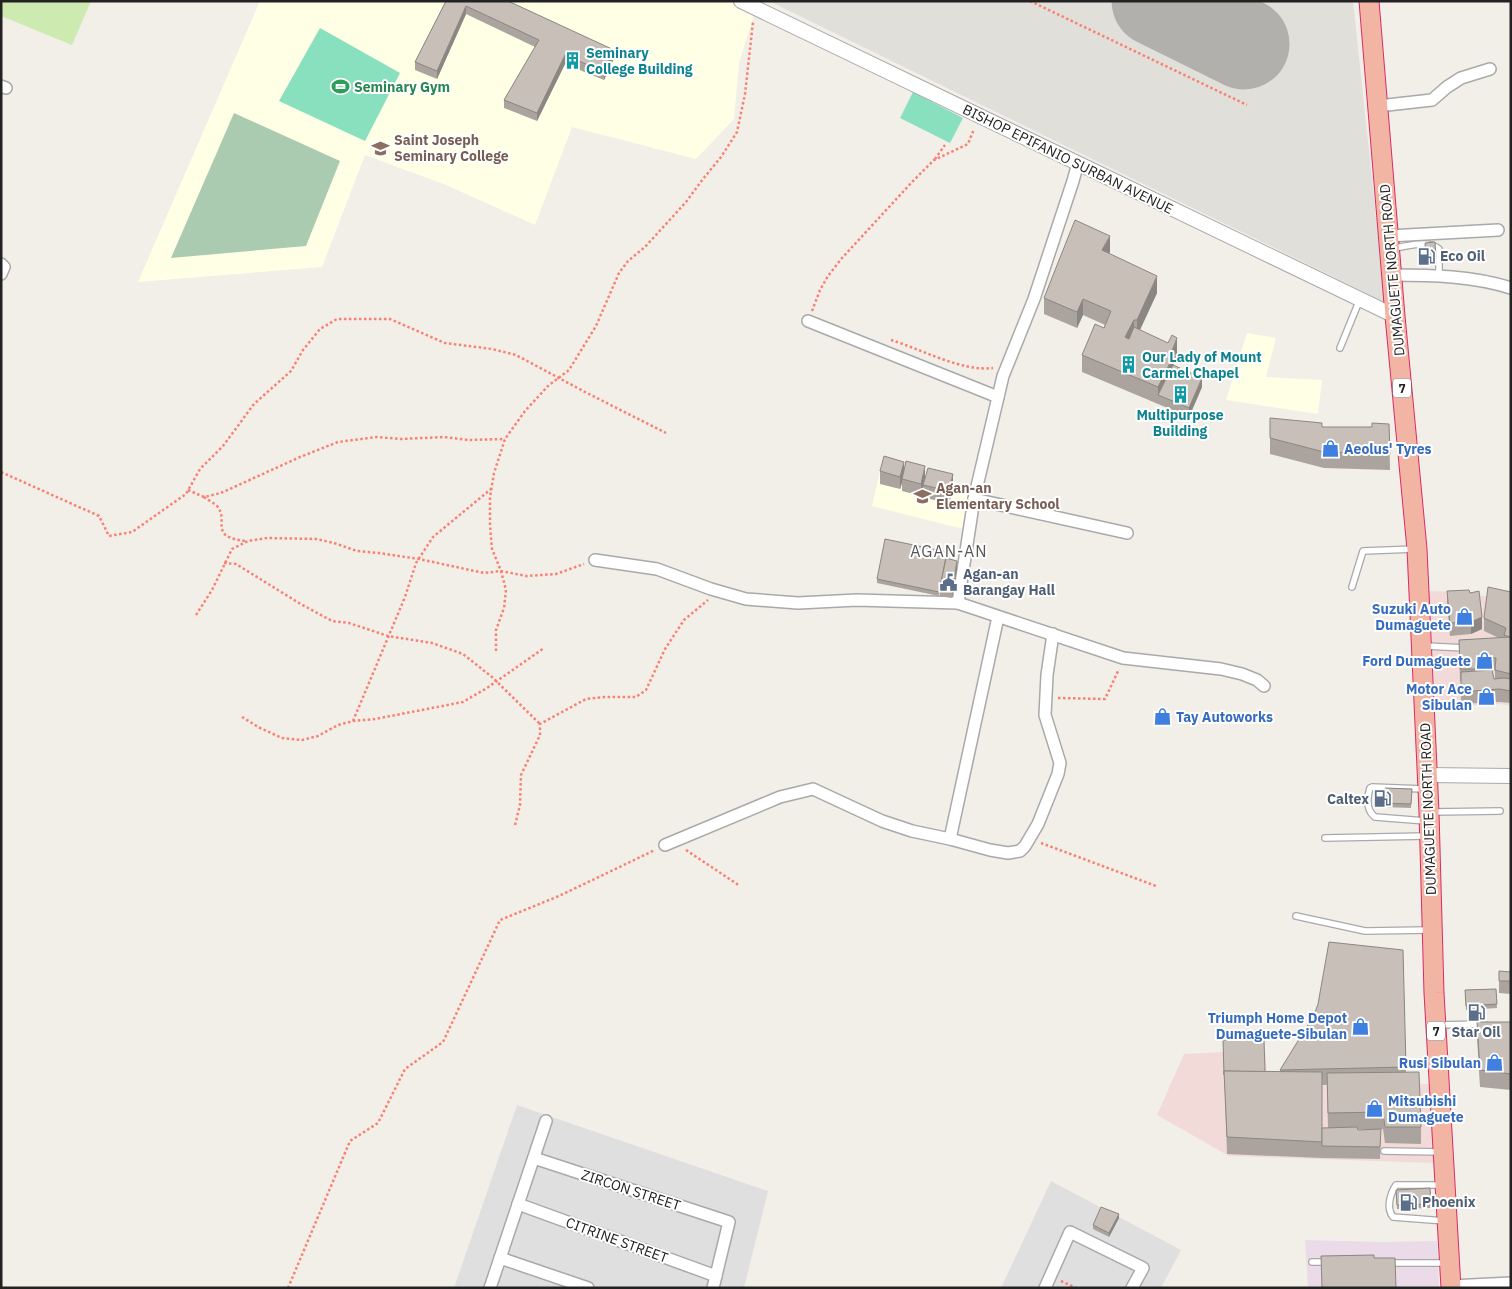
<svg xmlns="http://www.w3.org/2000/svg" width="1512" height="1289" viewBox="0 0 1512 1289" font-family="'IBM Plex Sans',sans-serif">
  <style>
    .residential { fill: #e0dfdf }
    .commercial { fill: #f2dad9 }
    .industrial { fill: #ebdbe8 }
    .education { fill: #ffffe5 }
    .airport { fill: #e1dfda }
    .grass { fill: #cdebb0 }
    .cemetery { fill: #aacbaf }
    .pitch { fill: #88e0be }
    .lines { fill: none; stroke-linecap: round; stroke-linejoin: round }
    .runway { stroke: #b1b0ac; stroke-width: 91 }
    .service-casing { stroke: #a9a9a9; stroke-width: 8 }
    .minor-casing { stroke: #a9a9a9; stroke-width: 14 }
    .tertiary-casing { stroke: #a9a9a9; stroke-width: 16 }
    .trunk-casing { stroke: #dc2a67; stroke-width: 21 }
    .path { stroke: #fa8072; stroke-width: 2.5; stroke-dasharray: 2.5 2.5; stroke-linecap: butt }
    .service { stroke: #fff; stroke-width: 5.5 }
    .minor { stroke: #fff; stroke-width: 11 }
    .tertiary { stroke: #fff; stroke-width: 14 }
    .trunk { stroke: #f2b4a3; stroke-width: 19 }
    .wall { fill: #aba49e; fill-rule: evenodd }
    .shaded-wall { fill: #8b8681 }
    .building { fill: #c7bfb8; stroke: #8b8681 }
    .labels { text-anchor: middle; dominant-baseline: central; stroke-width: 4; stroke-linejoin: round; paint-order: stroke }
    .shield { fill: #fff; stroke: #646464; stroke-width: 1 }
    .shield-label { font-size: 12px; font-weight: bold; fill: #222 }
    .culture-label { font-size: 14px; font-weight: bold; fill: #0d838f; stroke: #fff; text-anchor: start }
    .leisure-label { font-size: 14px; font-weight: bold; fill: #27864d; stroke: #fff; text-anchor: start }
    .education-label { font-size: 14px; font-weight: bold; fill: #785e54; stroke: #fff; text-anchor: start }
    .street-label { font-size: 14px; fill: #222; stroke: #fff }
    .service-label { font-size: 14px; font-weight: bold; fill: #4e5e75; stroke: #fff; text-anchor: start }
    .shop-label { font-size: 14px; font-weight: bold; fill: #366cbe; stroke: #fff; text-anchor: end }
    .quarter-label { font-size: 16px; letter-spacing: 1px; fill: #555; stroke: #fff }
  </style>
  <rect width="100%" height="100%" fill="#f2efe9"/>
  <g class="residential">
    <polygon points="517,1105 768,1191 744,1288 454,1288"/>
    <polygon points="1051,1181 1181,1250 1161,1288 1001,1288"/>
  </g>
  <g class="commercial">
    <polygon points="1429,591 1468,592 1511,603 1511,706 1500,704 1436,708"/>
    <polygon points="1265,1050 1268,1086 1433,1084 1435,1163 1229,1156 1157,1115 1184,1054"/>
  </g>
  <polygon class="industrial" points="1305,1240 1380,1242 1437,1241 1439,1288 1308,1288"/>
  <g class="education">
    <polygon points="260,1 733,1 755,12 739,63 734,119 696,159 572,127 535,225 446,185 365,155 322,267 138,282"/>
    <polygon points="1247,333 1276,338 1266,377 1322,380 1318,414 1226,400"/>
    <polygon points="882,462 971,487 963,529 872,506"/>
  </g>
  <polygon class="airport" points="769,1 1353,1 1385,302"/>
  <polygon class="grass" points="1,1 91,1 72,45 1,16"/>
  <polygon class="cemetery" points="234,113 340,161 306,246 171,258"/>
  <g class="pitch">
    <polygon points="320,28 400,73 365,141 279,101"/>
    <polygon points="913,92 963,118 950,143 900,118"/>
  </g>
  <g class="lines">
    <polyline class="runway" points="1157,1 1244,44"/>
    <defs>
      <g id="service">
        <path d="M1393,248C1406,247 1428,239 1439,249V275"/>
        <polyline points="1340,348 1360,299"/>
        <polyline points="1352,587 1363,551 1415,549"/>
        <polyline points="1425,646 1466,648"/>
        <path d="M1424,789L1372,787L1370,788C1367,798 1366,810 1375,817L1426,821"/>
        <polyline points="1432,812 1500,811"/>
        <polyline points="1325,838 1427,836"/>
        <polyline points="1296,916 1365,931 1430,930"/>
        <polyline points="1438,1025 1484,1024"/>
        <polyline points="1384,1151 1441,1152"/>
        <path d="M1442,1185H1396C1390,1194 1386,1208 1393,1217L1445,1221"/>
        <polyline points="1312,1262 1327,1262"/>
        <polyline points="1389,1263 1447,1263"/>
      </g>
      <g id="minor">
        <polyline points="1,86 6,88"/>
        <polyline points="1378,106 1432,100 1447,87 1461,78 1490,69"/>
        <polyline points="1389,236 1498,230"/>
        <polyline points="1,264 4,267 1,274"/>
        <path d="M1392,275C1432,275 1473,276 1511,288"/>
        <polyline points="808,321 998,397"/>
        <polyline points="974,499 1127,533"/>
        <polyline points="595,560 657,569 711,589 746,599 798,603 857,600 958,603 1123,658 1221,669 1242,674 1257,680 1264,686"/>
        <polyline points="958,603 974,499 1003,376 1034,299 1073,181 1078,163"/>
        <polyline points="950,839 998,617"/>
        <polyline points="665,845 780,797 813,789 882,821 912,831 950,839 990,850 1008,853 1020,851 1025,846 1038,824 1058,774 1060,763 1045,715 1047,675 1053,634"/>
        <polyline points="534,1158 729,1222 713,1288"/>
        <polyline points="518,1204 716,1276"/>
        <polyline points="500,1258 588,1288"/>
        <polyline points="1451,1286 1511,1283"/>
        <polyline points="490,1288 546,1121"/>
        <polyline points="1045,1288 1070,1232 1143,1268 1132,1288"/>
      </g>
      <g id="tertiary">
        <polyline points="741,1 1395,316"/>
        <polyline points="1427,775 1511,776"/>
      </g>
      <polyline id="trunk" points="1369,1 1395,316 1417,549 1429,812 1434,993 1451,1288"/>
    </defs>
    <use href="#service" class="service-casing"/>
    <use href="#minor" class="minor-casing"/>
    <use href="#tertiary" class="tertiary-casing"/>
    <use href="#trunk" class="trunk-casing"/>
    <g class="path">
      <polyline points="1030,1 1247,105"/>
      <polyline points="935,159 945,145"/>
      <polyline points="812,311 820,290 828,276 842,258 913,181 934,160 968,144 974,129"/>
      <path d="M891,340C921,349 962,372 993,368"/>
      <polyline points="1,472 99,516 109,536 132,532 186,494 200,469 223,446 254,404 291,371 303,350 320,329 337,319 390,319 445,343 492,349 516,355 585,392 666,433"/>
      <polyline points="188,490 204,497 221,493 300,457 338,442 377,437 401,439 444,437 468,440 505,439"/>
      <path d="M204,497C208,500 214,503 217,506C230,521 207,537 246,541"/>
      <polyline points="224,563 236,564 299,603 332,621 349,623 388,636 432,643 463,654 492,677 540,724"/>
      <polyline points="196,615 212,590 232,549 248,541 267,538 316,539 334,543 357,551 379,553 419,559 484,573 501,571 526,576 556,574 584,564"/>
      <polyline points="496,651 496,630 504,608 506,590 501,571 492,549 490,526 490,497 494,473 505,439 525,411 548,386 569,370 596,326 619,273 628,261 645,247 686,202 703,179 721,157 737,132 745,94 753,22"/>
      <polyline points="1058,698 1105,699 1119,669"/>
      <polyline points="242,717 260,728 282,738 302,740 318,736 338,725 353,721 375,719 463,702 487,688 544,648"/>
      <polyline points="353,721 405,597 416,563 433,537 491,489"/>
      <polyline points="515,825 520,805 521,775 540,735 540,724 586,699 604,697 636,697 646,690 665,649 684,620 708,600"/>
      <polyline points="1041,843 1156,886"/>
      <polyline points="686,850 740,886"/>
      <polyline points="1061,1281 1076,1288"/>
      <polyline points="288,1288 350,1141 378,1123 405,1069 443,1042 500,920 559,896 655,850"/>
    </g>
    <use href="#service" class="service"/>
    <use href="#minor" class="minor"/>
    <use href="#tertiary" class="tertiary"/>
    <use href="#trunk" class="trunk"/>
  </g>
  <g class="wall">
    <polygon points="446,1 508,1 614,58 604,80 565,64 537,121 504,108 504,100 535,47 466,14 437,79 415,70 415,62"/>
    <polygon points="1435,242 1436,262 1426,262 1425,243"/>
    <polygon points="1110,252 1109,254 1157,293 1140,330 1177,354 1173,366 1202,387 1189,417 1082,372 1082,355 1104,328 1105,325 1083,315 1077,328 1044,314 1044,298"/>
    <polygon points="1270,418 1322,427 1372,427 1389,424 1390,470 1324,468 1270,454"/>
    <polygon points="904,468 925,477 953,487 949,504 923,497 923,486 921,496 902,491 902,483 900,489 880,484 880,471"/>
    <polygon points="947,556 946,558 957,569 952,598 940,596 940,590 939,596 877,583 877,579"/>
    <polygon points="1447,591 1482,629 1471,634 1450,636 1447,603"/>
    <path d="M1511,592V703L1499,702L1461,704V681H1460L1459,640L1499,638L1484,631V618ZM1492,670L1495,671V678L1494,679Z"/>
    <polygon points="1385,788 1412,789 1411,808 1384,807"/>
    <path d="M1403,950L1406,1072L1421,1127V1144L1385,1143L1383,1129H1358V1130L1381,1129L1380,1159L1322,1158L1227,1154L1223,1040L1265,1072H1280V1070ZM1322,1085H1327L1328,1128L1322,1143Z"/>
    <polygon points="1511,972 1511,994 1499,993 1499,981"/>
    <polygon points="1496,989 1497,1008 1466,1010 1465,990"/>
    <polygon points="1477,1022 1511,1022 1511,1090 1480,1087 1477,1038"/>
    <polygon points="1430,1188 1431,1208 1397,1209 1396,1190"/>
    <polygon points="1119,1218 1109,1237 1093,1229 1093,1225"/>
  </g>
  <g class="shaded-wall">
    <polygon points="466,6 466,14 437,79 437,71"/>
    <polygon points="614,50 614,58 604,80 604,72"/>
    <polygon points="565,55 565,64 537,121 537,113"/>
    <polygon points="1110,236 1110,252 1102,267 1102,250"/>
    <polygon points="1157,276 1157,293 1137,336 1137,320"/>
    <polygon points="1083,299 1083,315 1077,328 1077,312"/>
    <polygon points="1134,320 1134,336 1125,353 1125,337"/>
    <polygon points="1177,338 1177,354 1173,366 1158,395 1158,403 1158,387"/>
    <polygon points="1202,378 1202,387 1189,417 1189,408"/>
    <polygon points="904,462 904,474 902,479 902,483 900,489 900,477"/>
    <polygon points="925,466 925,479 921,496 921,484"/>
    <polygon points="953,474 953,487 949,504 949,491"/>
    <polygon points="957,561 957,569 952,598 952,590"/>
    <polygon points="1482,617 1482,629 1471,634 1471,622"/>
    <polygon points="1119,1214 1119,1218 1109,1237 1109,1233"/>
  </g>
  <g class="building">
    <polygon points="446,1 508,1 614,50 604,72 565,55 537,113 504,100 539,40 466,6 437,71 415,62"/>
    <polygon points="1075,220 1110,236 1102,250 1157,276 1137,320 1134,320 1125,337 1129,339 1134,327 1168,343 1172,335 1177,338 1170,356 1173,357 1158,387 1082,355 1095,324 1104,328 1111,311 1083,299 1077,312 1044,298"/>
    <polygon points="1435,242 1436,258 1426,258 1425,243"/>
    <polygon points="1173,365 1202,378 1189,408 1158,395"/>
    <polygon points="1270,418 1322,423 1322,427 1372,427 1372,423 1389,424 1390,454 1324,452 1270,438"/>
    <polygon points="884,456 904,462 900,477 880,471"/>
    <polygon points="906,461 925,466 921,484 902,479"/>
    <polygon points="928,468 953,474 949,491 923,485"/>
    <polygon points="885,539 947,552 939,592 877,579"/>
    <polygon points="946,558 957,561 952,590 940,587"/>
    <polygon points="1488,587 1511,592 1511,674 1495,670 1496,658 1489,658 1488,669 1460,669 1459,640 1510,637 1504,635 1506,628 1484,618"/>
    <polygon points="1469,590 1470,593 1479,591 1482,617 1471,622 1450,623 1447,591"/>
    <polygon points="1492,670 1494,679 1504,678 1511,679 1511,691 1499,689 1461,692 1461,672"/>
    <polygon points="1385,788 1412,789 1411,804 1384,803"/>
    <polygon points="1329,942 1403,950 1406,1067 1280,1070 1314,1015 1318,1004"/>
    <polygon points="1499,971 1511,972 1511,981 1499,981"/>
    <polygon points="1496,989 1497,1004 1466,1006 1465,990"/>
    <polygon points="1477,1022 1511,1022 1511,1074 1480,1070"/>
    <polygon points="1264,1039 1265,1072 1224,1071 1224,1075 1223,1040"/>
    <polygon points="1224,1071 1322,1072 1322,1142 1227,1137"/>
    <polygon points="1419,1072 1421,1127 1385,1127 1383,1112 1328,1113 1327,1073"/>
    <polygon points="1357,1127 1358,1130 1381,1129 1380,1147 1322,1146 1322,1128"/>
    <polygon points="1430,1188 1431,1204 1397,1205 1396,1190"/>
    <polygon points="1101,1207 1119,1214 1109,1233 1093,1225"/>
    <polygon points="1374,1255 1374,1258 1395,1258 1396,1288 1322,1288 1321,1256"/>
  </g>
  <defs>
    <symbol id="building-bare" viewBox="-9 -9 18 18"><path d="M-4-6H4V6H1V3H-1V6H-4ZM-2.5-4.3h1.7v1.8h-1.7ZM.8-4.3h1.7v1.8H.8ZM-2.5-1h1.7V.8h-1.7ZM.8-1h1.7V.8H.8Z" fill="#0f9aa8" stroke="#fff" stroke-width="2.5" paint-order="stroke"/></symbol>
    <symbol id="stadium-bare" viewBox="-9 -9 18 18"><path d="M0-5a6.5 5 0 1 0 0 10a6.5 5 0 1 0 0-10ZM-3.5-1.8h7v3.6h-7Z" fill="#2e9e5b" stroke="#fff" stroke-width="2.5" paint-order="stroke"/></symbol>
    <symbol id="university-bare" viewBox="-9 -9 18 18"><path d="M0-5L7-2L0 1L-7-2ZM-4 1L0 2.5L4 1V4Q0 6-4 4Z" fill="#8d6e63" stroke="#fff" stroke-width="2.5" paint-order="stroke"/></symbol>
    <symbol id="fuel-bare" viewBox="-9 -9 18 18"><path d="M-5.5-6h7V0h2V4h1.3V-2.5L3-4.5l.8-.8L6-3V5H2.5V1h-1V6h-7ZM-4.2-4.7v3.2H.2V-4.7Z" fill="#5c6f8a" stroke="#fff" stroke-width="2.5" paint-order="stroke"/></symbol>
    <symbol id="shop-bare" viewBox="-9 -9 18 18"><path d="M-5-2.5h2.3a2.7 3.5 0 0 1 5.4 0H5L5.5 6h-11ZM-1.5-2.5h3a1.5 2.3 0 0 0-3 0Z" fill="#3f7fe0" stroke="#fff" stroke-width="2.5" paint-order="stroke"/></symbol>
    <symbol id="school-bare" viewBox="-9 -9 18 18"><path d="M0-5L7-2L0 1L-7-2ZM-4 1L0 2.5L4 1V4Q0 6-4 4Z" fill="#8d6e63" stroke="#fff" stroke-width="2.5" paint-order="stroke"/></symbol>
    <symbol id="civic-bare" viewBox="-9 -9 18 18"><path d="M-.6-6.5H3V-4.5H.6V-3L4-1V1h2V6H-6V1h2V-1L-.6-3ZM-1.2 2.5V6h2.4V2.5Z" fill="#5c6f8a" stroke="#fff" stroke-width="2.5" paint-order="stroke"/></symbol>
  </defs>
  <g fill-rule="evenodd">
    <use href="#building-bare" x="560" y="48" width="25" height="25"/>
    <use href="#stadium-bare" x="328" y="74" width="25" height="25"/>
    <use href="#university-bare" x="368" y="136" width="25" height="25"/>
    <use href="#fuel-bare" x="1414" y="244" width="25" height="25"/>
    <use href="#building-bare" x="1116" y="352" width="25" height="25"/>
    <use href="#building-bare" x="1168" y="382" width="25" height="25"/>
    <use href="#shop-bare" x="1318" y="436" width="25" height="25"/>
    <use href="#school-bare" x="910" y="484" width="25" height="25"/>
    <use href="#civic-bare" x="936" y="570" width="25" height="25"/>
    <use href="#shop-bare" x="1452" y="604" width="25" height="25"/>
    <use href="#shop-bare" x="1472" y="648" width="25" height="25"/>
    <use href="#shop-bare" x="1474" y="684" width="25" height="25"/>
    <use href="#shop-bare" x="1150" y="704" width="25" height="25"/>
    <use href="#fuel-bare" x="1370" y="786" width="25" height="25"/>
    <use href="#fuel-bare" x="1464" y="1000" width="25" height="25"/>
    <use href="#shop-bare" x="1348" y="1014" width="25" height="25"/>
    <use href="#shop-bare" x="1482" y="1050" width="25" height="25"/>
    <use href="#shop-bare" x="1362" y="1096" width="25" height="25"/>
    <use href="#fuel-bare" x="1396" y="1190" width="25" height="25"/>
  </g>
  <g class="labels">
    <g class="shield">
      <rect x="1393" y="378.5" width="18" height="19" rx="4"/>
      <rect x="1427" y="1021.5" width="18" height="19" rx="4"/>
    </g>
    <g class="shield-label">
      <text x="1402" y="388">7</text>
      <text x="1436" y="1031">7</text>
    </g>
    <g class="culture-label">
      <text x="586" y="53">Seminary<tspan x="586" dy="16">College Building</tspan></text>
      <text x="1142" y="357">Our Lady of Mount<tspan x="1142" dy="16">Carmel Chapel</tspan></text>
      <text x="1180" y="415" text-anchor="middle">Multipurpose<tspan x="1180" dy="16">Building</tspan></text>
    </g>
    <g class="leisure-label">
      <text x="354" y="87">Seminary Gym</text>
    </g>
    <g class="education-label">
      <text x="394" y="140">Saint Joseph<tspan x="394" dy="16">Seminary College</tspan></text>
      <text x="936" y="488">Agan-an<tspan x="936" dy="16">Elementary School</tspan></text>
    </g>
    <g class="street-label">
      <text transform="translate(1068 159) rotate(26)">BISHOP EPIFANIO SURBAN AVENUE</text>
      <text transform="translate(1392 270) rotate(-95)">DUMAGUETE NORTH ROAD</text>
      <text transform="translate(1428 809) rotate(-92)">DUMAGUETE NORTH ROAD</text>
      <text transform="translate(631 1190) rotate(18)">ZIRCON STREET</text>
      <text transform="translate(617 1240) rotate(20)">CITRINE STREET</text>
    </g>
    <g class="service-label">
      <text x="1440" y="256">Eco Oil</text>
      <text x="963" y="574">Agan-an<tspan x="963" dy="16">Barangay Hall</tspan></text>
      <text x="1369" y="799" text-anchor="end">Caltex</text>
      <text x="1476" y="1032" text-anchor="middle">Star Oil</text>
      <text x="1422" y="1202">Phoenix</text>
    </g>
    <g class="shop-label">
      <text x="1344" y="449" text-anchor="start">Aeolus' Tyres</text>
      <text x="1451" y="609">Suzuki Auto<tspan x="1451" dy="16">Dumaguete</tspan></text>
      <text x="1471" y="661">Ford Dumaguete</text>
      <text x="1472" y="689">Motor Ace<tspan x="1472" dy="16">Sibulan</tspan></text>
      <text x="1176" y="717" text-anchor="start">Tay Autoworks</text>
      <text x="1347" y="1018">Triumph Home Depot<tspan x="1347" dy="16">Dumaguete-Sibulan</tspan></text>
      <text x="1481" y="1063">Rusi Sibulan</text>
      <text x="1388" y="1101" text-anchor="start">Mitsubishi<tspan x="1388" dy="16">Dumaguete</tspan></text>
    </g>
    <g class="quarter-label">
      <text x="949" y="551">AGAN-AN</text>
    </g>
  </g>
  <rect width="1512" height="1289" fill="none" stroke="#222222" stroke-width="5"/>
</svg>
